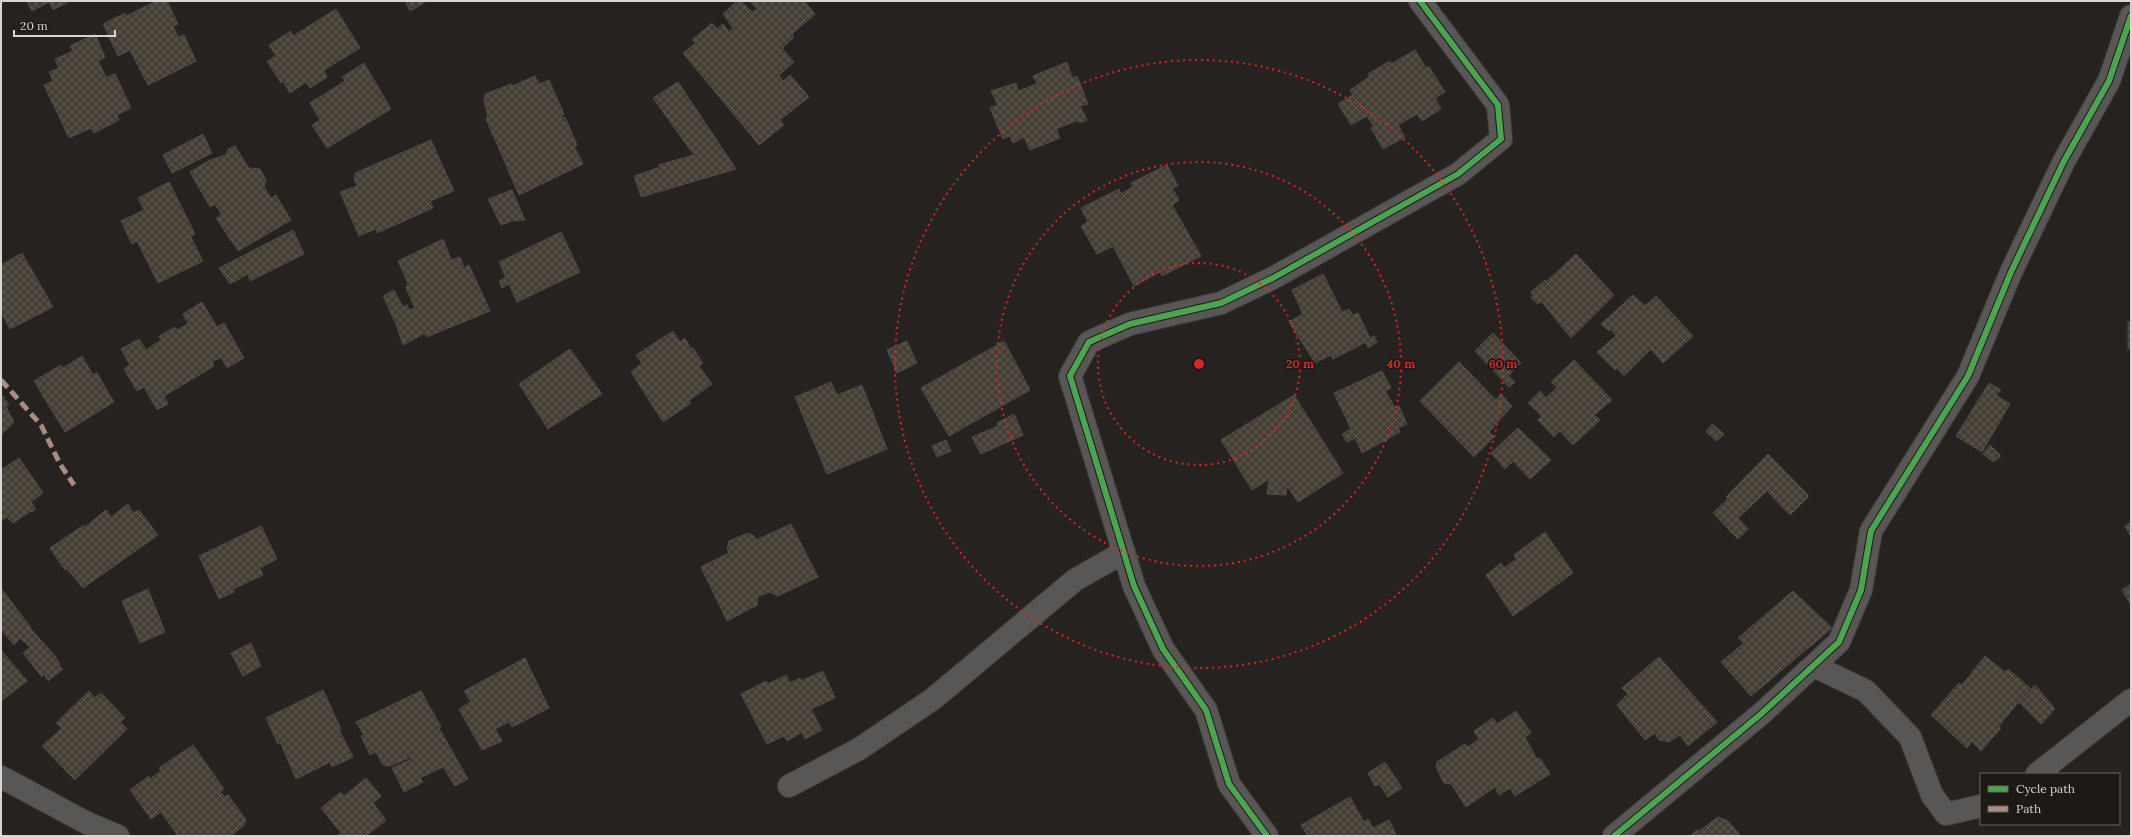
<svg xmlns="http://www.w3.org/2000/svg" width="2132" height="837" viewBox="0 0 2132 837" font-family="Lora,serif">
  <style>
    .building { fill: url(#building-cross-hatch); stroke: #4c4a48 }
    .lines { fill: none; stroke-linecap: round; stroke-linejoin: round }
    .minor-casing { stroke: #42403e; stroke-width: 24 }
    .minor { stroke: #595756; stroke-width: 22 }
    .quiet { stroke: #a88b81; stroke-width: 5; stroke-dasharray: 10 5; stroke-linecap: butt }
    .cycleway-casing { stroke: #1d1914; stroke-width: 8 }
    .cycleway { stroke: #4ca352; stroke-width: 6 }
    .ring { fill: none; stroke: #d62828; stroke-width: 2; stroke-dasharray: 2 4 }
    .centre { fill: #d62828; stroke: #1d1914; stroke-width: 2 }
    .ring-label { font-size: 12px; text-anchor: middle; font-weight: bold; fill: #d62828; stroke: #1d1914; stroke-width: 3.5; stroke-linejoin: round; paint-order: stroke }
  </style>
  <defs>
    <pattern id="building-cross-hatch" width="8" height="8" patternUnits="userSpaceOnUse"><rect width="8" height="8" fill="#443e35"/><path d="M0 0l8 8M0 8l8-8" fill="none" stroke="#5e5951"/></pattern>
  </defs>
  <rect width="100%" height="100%" fill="#252220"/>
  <g class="building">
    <polygon points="27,1 70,1 53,10 49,2 32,11"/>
    <polygon points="156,1 167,1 178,24 173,26 178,37 184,35 196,61 148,85 130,50 118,56 103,24 125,13 126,16"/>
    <polygon points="405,1 427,1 410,11"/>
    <polygon points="737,1 741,1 752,12 757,9 750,1 804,1 815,14 792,34 794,37 782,48 794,62 779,75 783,81 790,75 809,97 780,120 784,125 759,145 683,53 696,43 692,40 712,23 717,29 723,24 729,32 733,28 723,14"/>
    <polygon points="336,9 360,48 324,70 327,77 310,88 306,82 290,93 283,81 281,83 267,61 276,56 269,45 291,31 293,36"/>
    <polygon points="95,34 105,57 98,61 106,77 115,74 131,108 117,115 119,120 94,133 91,128 69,138 44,85 53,81 49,72 59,68 55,59 73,51 70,46"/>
    <polygon points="1415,50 1426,68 1429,67 1445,92 1435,98 1441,109 1422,121 1417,114 1398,125 1405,137 1383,149 1371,128 1374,127 1367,116 1351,125 1338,104 1353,95 1350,90 1369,77 1368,74 1390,61 1391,64"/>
    <polygon points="1067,62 1072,78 1077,76 1088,104 1080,106 1087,120 1079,123 1079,120 1056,129 1060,138 1030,150 1024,137 1013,143 1010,136 1003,139 990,108 998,105 991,91 1016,83 1018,91 1037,84 1033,76"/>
    <polygon points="364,63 391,109 327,148 312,125 320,120 310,103 345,81 342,77"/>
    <polygon points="535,76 539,84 549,80 564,114 561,116 563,118 565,117 577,145 574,146 583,164 519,195 486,119 488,116 484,101 485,94 511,84 512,86"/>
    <polygon points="678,82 736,169 641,197 634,176 660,167 658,165 694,155 653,98"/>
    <polygon points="203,134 212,153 172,173 163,155"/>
    <polygon points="431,140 454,191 430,201 433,208 377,233 376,229 359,236 340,192 357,186 354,178 355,173"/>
    <polygon points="235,146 249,168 260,169 266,180 264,187 271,198 276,195 291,220 238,251 216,218 222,215 215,204 210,207 190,172 210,160 226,155 228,149"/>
    <polygon points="1167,165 1178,186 1172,188 1179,200 1172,205 1201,256 1162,276 1160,272 1134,286 1113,246 1097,254 1081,226 1088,222 1081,208 1119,189 1121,194 1133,187 1131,183"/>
    <polygon points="169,182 195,234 191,237 203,261 158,283 137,241 132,244 121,221 144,210 138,198"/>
    <polygon points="512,190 525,220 512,221 501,225 488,199"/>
    <polygon points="293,230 304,254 250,281 248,274 230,284 219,268"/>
    <polygon points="561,232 580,272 517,302 509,284 502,288 499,281 506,278 499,262"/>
    <polygon points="443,239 451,260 460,257 464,268 469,265 490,311 427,337 425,333 403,345 396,324 383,296 394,290 403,307 407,305 409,310 415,308 406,288 408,283 398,261"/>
    <polygon points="22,253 53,307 10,329 1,312 1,265"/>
    <polygon points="1576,254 1614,295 1571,338 1541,301 1538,304 1531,298 1533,295 1531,292 1545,280 1546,282"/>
    <polygon points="1323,274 1342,312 1349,309 1352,315 1358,313 1370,338 1374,336 1377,342 1368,348 1366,342 1333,359 1331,355 1315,363 1289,322 1303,314 1292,290"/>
    <polygon points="1633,295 1645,306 1656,296 1693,336 1663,363 1651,349 1624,376 1617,368 1615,370 1597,352 1616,336 1611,329 1609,331 1601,324"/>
    <polygon points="202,302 217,327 224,323 244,358 227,368 221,357 212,362 214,366 164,396 168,404 157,410 144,387 137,391 124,369 130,365 121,349 139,339 146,350 161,340 159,336 175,327 177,330 188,324 183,314"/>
    <rect x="2128" y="322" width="3" height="27"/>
    <polygon points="673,331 680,342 685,338 691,349 693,348 703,363 699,366 712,384 688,401 691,403 663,422 631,372 642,363 636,355"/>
    <polygon points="1493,333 1521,363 1508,376 1515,382 1509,387 1475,351"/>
    <polygon points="907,341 917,363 897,373 887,350"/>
    <polygon points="1004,341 1030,390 949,436 921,388"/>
    <polygon points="570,349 602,394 548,429 519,384"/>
    <polygon points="82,356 93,375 97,373 114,402 65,432 34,381 61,365 63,368"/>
    <polygon points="1574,360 1612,400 1594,415 1600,420 1573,445 1560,431 1554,437 1538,420 1542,416 1528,403 1540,391 1546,398 1557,387 1551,382"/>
    <polygon points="1459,362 1496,400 1501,394 1512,406 1489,432 1494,437 1474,457 1420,401"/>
    <polygon points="1382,371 1391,388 1385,391 1395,407 1399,406 1407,424 1398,428 1400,432 1362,453 1355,438 1347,442 1342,434 1351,429 1334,393"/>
    <polygon points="831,382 837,395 862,385 887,449 827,474 795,397"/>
    <polygon points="1989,383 2001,390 1996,395 2010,404 1982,452 1956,436"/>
    <polygon points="1,394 9,405 6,407 14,422 1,435"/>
    <polygon points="1294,395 1343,473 1298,502 1287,486 1286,495 1267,494 1269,479 1252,490 1221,440"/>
    <polygon points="1014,414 1023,435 981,454 972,437 998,426 997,423"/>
    <polygon points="1712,424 1724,434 1717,441 1706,432"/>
    <polygon points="1518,428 1551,460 1530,479 1513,461 1505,469 1491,453"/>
    <polygon points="946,440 951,451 937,457 932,446"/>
    <polygon points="1990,445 2001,456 1993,462 1983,454"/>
    <polygon points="1768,454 1809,496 1790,515 1767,491 1738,518 1748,529 1738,539 1713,513 1728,499 1726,497"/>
    <polygon points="19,458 43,493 31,502 36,509 32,512 31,511 13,523 7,517 1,521 1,473 3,471 2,469"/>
    <polygon points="128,504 133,513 139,510 158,535 83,588 67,569 65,570 50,548 84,525 85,527 106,510 111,517"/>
    <polygon points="2131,522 2131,537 2125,526"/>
    <polygon points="791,524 818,577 778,596 769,592 758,597 757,605 727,621 701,567 729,553 727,548 729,541 748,533 754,536 756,540"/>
    <polygon points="261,526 277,559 260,568 263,575 233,589 234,592 219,599 199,556"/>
    <polygon points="1545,532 1573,573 1513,616 1486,575 1501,563 1504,568 1517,559 1514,555"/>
    <polygon points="2131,584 2131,605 2122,590"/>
    <polygon points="1,588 31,628 30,628 55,656 60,664 58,666 63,669 48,681 44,674 42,677 23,653 30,647 20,638 14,645 1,629"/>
    <polygon points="148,589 165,632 140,643 122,601"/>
    <polygon points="1793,591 1832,628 1751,696 1721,662 1744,643 1738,638"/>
    <polygon points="251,643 261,666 243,676 231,653"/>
    <polygon points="1,650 27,681 1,701"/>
    <polygon points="1985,656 2005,672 2008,669 2030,688 1998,727 2001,728 1981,751 1972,741 1967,748 1931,715 1959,683 1962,685"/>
    <polygon points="1659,657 1717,722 1688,746 1680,735 1669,742 1659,740 1655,733 1645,740 1617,705 1628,694 1622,688"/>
    <polygon points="525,658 549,708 512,727 509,722 495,729 502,741 482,750 459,709 471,702 464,691"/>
    <polygon points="823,671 835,698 811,709 822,730 805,739 802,732 787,741 784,736 767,744 741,694 766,681 768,684 786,675 790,683 800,678 801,681"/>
    <polygon points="2035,685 2055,709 2041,724 2019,702"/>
    <polygon points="323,690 341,729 339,730 353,757 332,767 330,762 296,779 280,742 278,744 266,718"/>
    <polygon points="89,691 95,698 101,693 125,718 120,722 127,729 75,780 42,746 62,728 56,723"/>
    <polygon points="421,691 441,727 439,728 468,779 455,786 443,767 420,778 423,782 404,792 392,768 412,759 411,757 390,766 383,765 376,752 370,755 361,736 364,735 356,722"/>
    <polygon points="1516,711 1531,733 1525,737 1537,759 1540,758 1550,774 1515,796 1510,788 1499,795 1495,787 1466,807 1451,784 1444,783 1436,767 1437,762 1465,744 1468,747 1479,739 1474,731 1493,718 1497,724"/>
    <polygon points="193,745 224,789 220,792 225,797 228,795 246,820 244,825 231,836 178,836 161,812 151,819 130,790 149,776 150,779 161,771 159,768"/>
    <polygon points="1385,762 1402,788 1388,797 1379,784 1375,786 1368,773"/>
    <polygon points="366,778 381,796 373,803 386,820 366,836 337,836 341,833 321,808 341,792 344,796"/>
    <polygon points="1350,797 1364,822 1368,819 1373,828 1389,820 1397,836 1308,836 1301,825"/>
    <polygon points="1718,817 1728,821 1741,836 1690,836 1697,830 1699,831"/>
  </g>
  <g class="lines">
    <defs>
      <g id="minor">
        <polyline points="1814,666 1866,691 1910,737 1932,795 1946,814 1981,806"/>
        <polyline points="2037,774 2131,700"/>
        <polyline points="1,777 87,823 118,836"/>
        <polyline points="789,786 859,749 933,699 1075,580 1124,552"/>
        <polyline points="1267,836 1229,784 1206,710 1163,649 1134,586 1070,376 1089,342 1130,324 1221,303 1273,278 1458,174 1501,139 1498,105 1420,1"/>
        <polyline points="1614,836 1761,714 1839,642 1861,590 1871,531 1968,376 2011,272 2064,161 2109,81 2131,16"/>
      </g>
    </defs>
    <use href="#minor" class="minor-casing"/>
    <use href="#minor" class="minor"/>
    <polyline class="quiet" points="1,380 41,425 60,464 74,485"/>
    <defs>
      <g id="cycleway">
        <polyline points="1267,836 1229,784 1206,710 1163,649 1134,586 1070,376 1089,342 1130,324 1221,303 1273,278 1458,174 1501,139 1498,105 1420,1"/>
        <polyline points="1614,836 1761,714 1839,642 1861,590 1871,531 1968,376 2011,272 2064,161 2109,81 2131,16"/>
      </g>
    </defs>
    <use href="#cycleway" class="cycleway-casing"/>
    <use href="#cycleway" class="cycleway"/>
  </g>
  <g class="ring">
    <circle cx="1199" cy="364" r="101"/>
    <circle cx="1199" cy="364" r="202"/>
    <circle cx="1199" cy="364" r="304"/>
  </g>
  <circle cx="1199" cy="364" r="6" class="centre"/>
  <g class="ring-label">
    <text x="1300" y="368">20 m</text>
    <text x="1401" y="368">40 m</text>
    <text x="1503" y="368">60 m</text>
  </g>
  <rect width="2132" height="837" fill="none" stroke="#d8d5d2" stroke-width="4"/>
  <rect x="1980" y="773" width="140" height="52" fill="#1d1914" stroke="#686460"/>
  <rect x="1988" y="786" width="20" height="6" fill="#4ca352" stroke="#686460"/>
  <text x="2016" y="793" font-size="12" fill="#d8d5d2">Cycle path</text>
  <rect x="1988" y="806" width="20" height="6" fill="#a88b81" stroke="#686460"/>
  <text x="2016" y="813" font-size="12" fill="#d8d5d2">Path</text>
  <path d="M14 30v6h101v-6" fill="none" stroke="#d8d5d2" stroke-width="2"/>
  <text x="20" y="30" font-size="12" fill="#d8d5d2" stroke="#1d1914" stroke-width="3" paint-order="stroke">20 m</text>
</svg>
